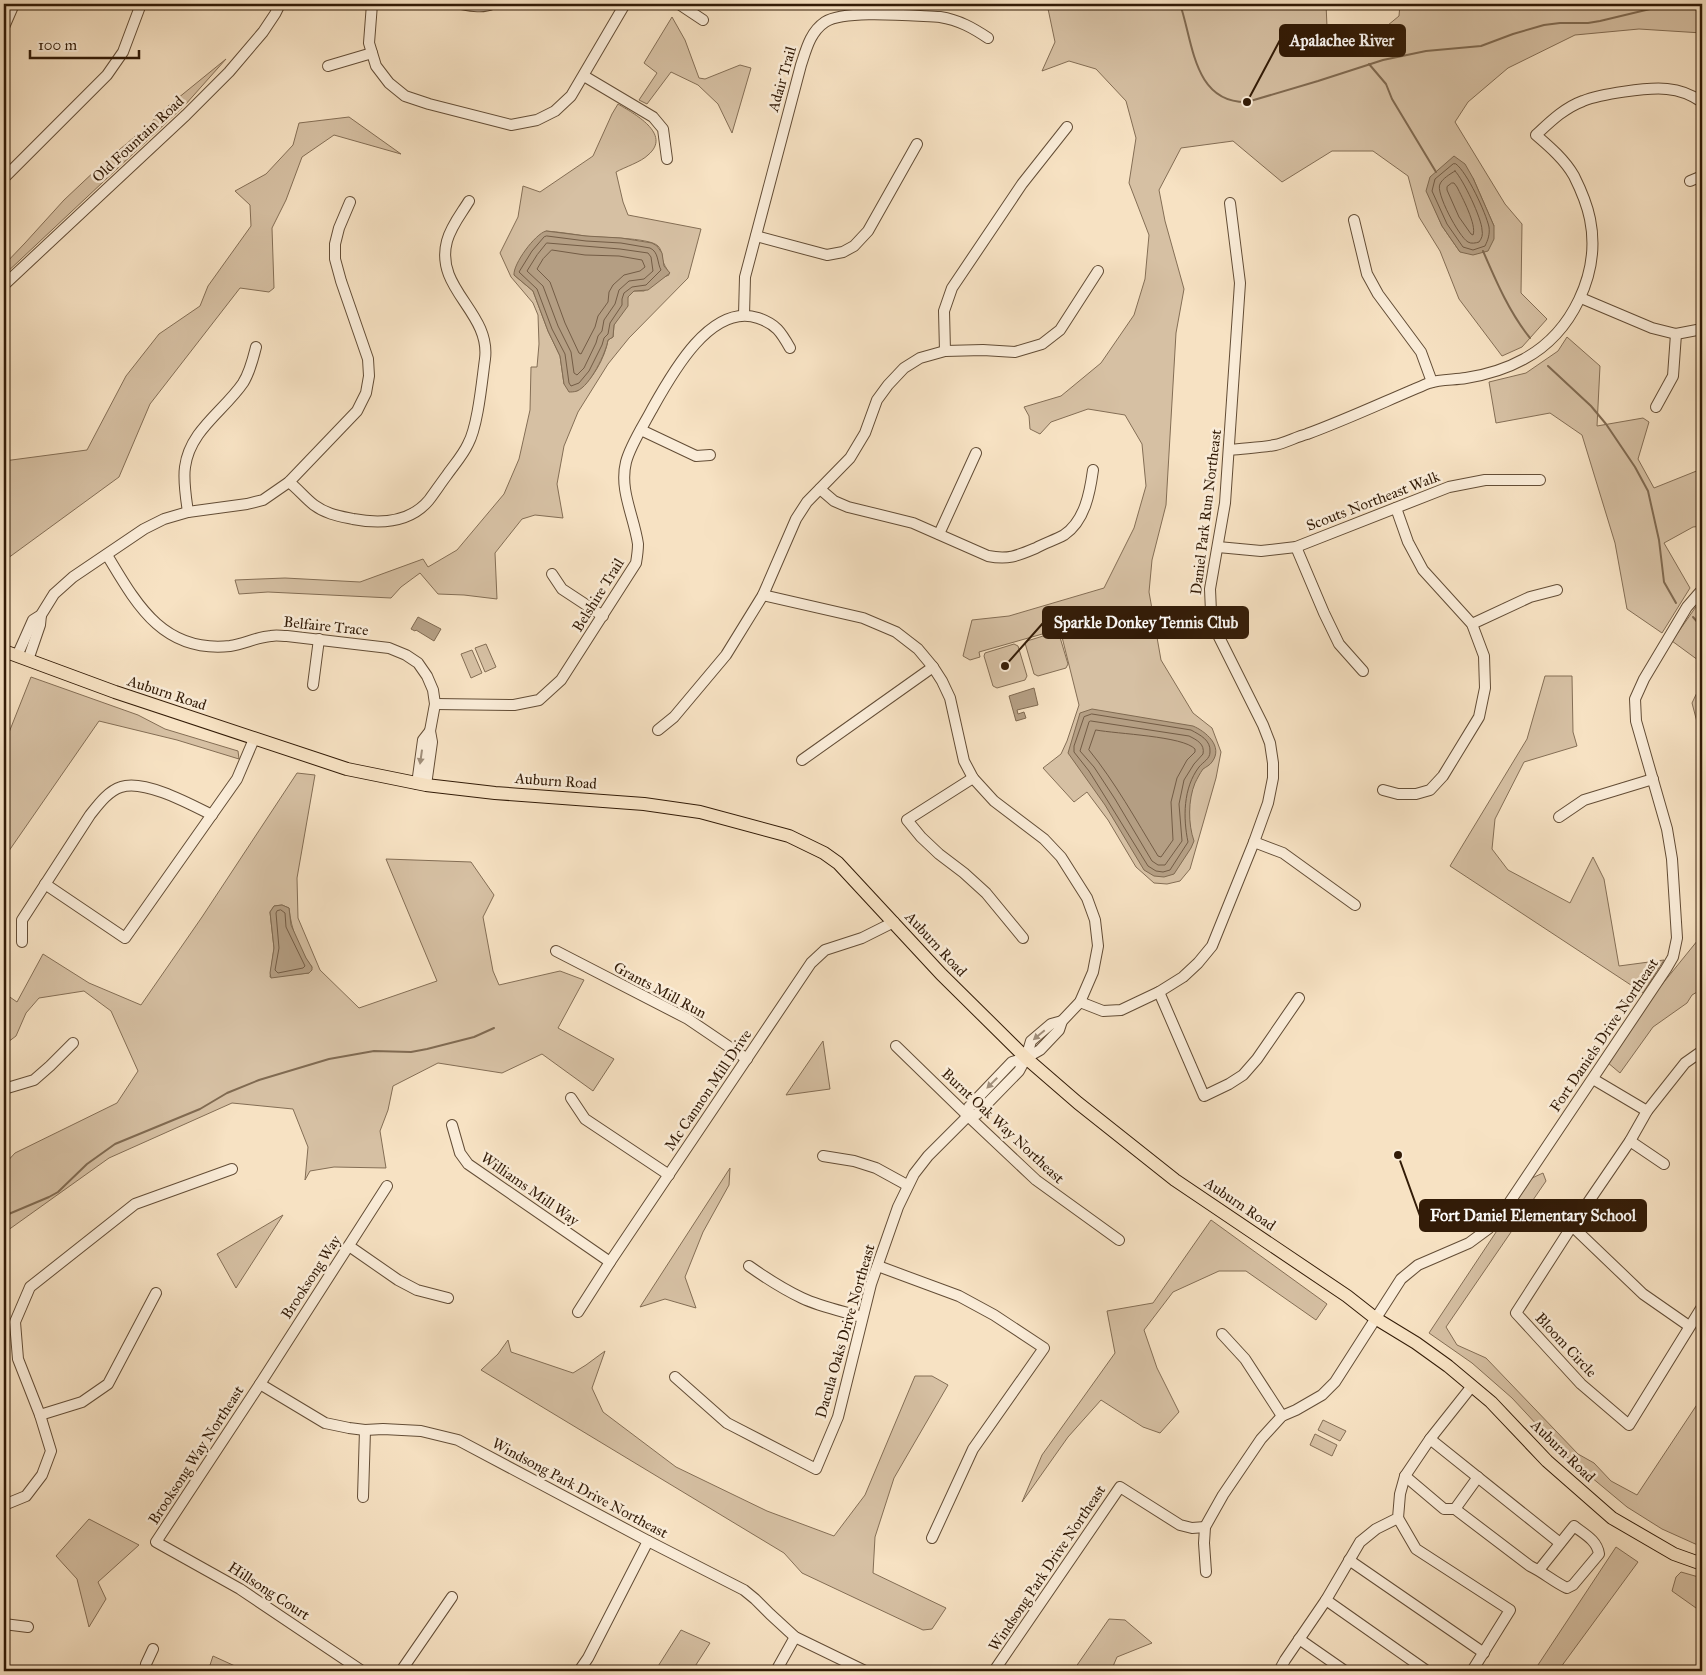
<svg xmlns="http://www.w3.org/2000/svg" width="1706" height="1675" viewBox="0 0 1706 1675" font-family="'IM FELL Great Primer',serif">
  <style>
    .green { fill: #d6c0a3; stroke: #846e55; fill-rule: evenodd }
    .water { fill: #b49e83; stroke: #806a51 }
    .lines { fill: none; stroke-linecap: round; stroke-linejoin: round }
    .shore { stroke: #735c45; stroke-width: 1 }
    .stream { stroke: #806a51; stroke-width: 2 }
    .minor-casing { stroke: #634d36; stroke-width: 12 }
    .major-casing { stroke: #321b07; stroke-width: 14 }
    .minor { stroke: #faecd8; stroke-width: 10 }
    .major { stroke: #f7e2c3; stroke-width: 12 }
    .oneway { fill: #a08e7a }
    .labels { text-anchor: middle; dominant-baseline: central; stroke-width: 5; stroke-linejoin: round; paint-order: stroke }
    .street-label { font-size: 15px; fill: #321b07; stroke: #faecd8 }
    .leader { fill: none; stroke: #321b07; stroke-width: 2 }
    .callout-dot { fill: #321b07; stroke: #faecd8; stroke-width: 2 }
    .callout { fill: #321b07; stroke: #321b07; stroke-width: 2 }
    .callout-label { font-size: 16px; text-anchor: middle; font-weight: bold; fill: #fff }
  </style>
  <rect width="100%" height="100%" fill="#f7e2c3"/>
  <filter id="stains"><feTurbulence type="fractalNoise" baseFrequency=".004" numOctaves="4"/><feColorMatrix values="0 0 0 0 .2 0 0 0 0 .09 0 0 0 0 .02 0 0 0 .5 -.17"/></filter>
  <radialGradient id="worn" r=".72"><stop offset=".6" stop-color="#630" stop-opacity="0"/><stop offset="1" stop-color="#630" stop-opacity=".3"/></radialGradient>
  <g class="green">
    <path d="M1047,4H1326L1328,49L1365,44L1399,16L1400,4H1702V33L1639,29L1575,35L1508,68L1468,102L1455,122L1505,204L1522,224L1521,293L1547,319L1522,347L1502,356L1459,299L1440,251L1419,217L1408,176L1373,151H1332L1282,182L1233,141L1181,148L1159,190L1165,221L1184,289L1176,333L1166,505L1152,560L1149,592L1161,660L1193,713L1212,728L1221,752L1216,778L1190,869L1180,881L1167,884L1154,883L1136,867L1108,820L1087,792L1074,802L1043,768L1061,754L1067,741L1079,705L1060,629L979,652L980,657L970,660L963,656L972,620L1009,616L1104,588L1134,528L1146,486L1142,444L1125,415L1088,409L1051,422L1040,434L1030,429L1029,416L1024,407L1061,396L1101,363L1134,315L1145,279L1149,235L1129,183L1136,138L1126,101L1096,69L1069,61L1042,71L1055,42ZM1473,178L1494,226L1460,252L1442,226L1427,191Z"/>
    <polygon points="672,17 685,40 699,78 705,79 740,65 751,68 732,133 718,104 698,85 671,72 647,104 639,100 657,73 644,63"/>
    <polygon points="226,59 185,105 4,275 4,265 25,243 64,200 98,168 146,127 167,107"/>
    <path d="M618,104C633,113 673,134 648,155C641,162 625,167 616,172L623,202L628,215L701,229L688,278L629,338L608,364L578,412L564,446L557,484L563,518L535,515L522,519L495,553L497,599L464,595L438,594L420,573L401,587L391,598L268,592L239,594L235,580L285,578L360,582L423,559L428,567L457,550L504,494L519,459L530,410L531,367H537L539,344L538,315L533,303L511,277L500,253L518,217L523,186L540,192L593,156L612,114ZM546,231C559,232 572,234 585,236C599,238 649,237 658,246C663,251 661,258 664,264C666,268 668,270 669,275L664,277L644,291H634L628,297L614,325L613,337L608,340C605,358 592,381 577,391L564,384L560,356L548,331L533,291L514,275Z"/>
    <polygon points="349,117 401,154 334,135 302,157 286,200 272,228 274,288 269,292 240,288 150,404 119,477 4,561 4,461 87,450 126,376 159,334 200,306 208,286 251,226 250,205 235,191 266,174 293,145 299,123"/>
    <polygon points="1567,337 1600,366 1597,426 1643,418 1649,422 1638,459 1654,488 1699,470 1702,465 1702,526 1693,527 1664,543 1690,588 1662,633 1627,609 1615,543 1582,435 1550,413 1496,423 1489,382 1526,373 1558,351"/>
    <polygon points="1700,601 1702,604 1702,663 1672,641"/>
    <polygon points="1056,632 1059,634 1068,664 1066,668 1038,676 1034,674 1025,643 1027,641"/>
    <polygon points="486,644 496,667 485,672 475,648"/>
    <polygon points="1014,644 1018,646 1027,676 1025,680 997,688 993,686 984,656 985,653"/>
    <polygon points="472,650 482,673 471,678 461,654"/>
    <polygon points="1545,676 1572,676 1573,732 1577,746 1524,762 1495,819 1492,849 1508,870 1570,903 1593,857 1604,879 1619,966 1664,960 1643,993 1450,866 1527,739"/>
    <polygon points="31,677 138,715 165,729 238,751 239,759 177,740 99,721 4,858 4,846 8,843 4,833 4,745"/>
    <polygon points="1702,682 1702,741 1692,703"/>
    <path d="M297,773L315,775L297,878L298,918L320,970L359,1008L437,981L386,859L471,862L494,895L483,917L493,971L499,985L560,971L584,980L558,1028L614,1059L593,1091L542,1054L502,1073L438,1063L393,1086L388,1110L380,1131L386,1168L334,1167L310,1171L305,1180L308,1147L293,1109L232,1103L109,1158L4,1233V1165L15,1153L117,1103L138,1071L111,1011L84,991L39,998L26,1013L16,1036L4,1045V993L17,1002L43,954L89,983L141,1005L202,917ZM282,905L289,908C291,929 299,951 312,967L309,973L270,977L274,948L270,912L274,906Z"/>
    <polygon points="1702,935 1702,989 1692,995 1687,1003 1653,1027 1620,1073 1607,1062 1651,998"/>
    <polygon points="823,1041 830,1089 786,1095"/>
    <polygon points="730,1168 729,1185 703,1232 685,1277 696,1308 665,1299 640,1307"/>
    <polygon points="1543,1173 1546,1181 1446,1327 1457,1345 1486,1358 1578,1454 1594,1463 1611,1481 1637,1495 1702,1397 1702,1547 1662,1529 1627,1507 1567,1457 1512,1398 1472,1363 1429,1333 1532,1178"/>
    <polygon points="283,1215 236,1288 217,1254"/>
    <polygon points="1211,1220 1327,1304 1316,1320 1246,1271 1219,1271 1173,1292 1144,1330 1157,1368 1179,1412 1160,1433 1143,1427 1101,1400 1068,1437 1022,1502 1042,1455 1115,1353 1107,1311 1153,1303"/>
    <polygon points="508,1340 511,1352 573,1373 586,1365 605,1351 592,1388 603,1412 676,1467 767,1511 834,1536 865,1495 915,1376 932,1376 948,1385 894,1478 875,1537 873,1573 946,1608 932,1629 923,1630 802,1573 784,1553 481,1370 498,1354"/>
    <polygon points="1323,1420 1346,1431 1340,1441 1318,1430"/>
    <polygon points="1315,1434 1337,1445 1332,1456 1310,1445"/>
    <polygon points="89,1519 139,1545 98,1582 106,1599 89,1627 77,1579 56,1556"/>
    <polygon points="1616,1547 1638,1562 1558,1671 1534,1671"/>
    <polygon points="1681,1572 1702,1578 1702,1607 1696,1608 1672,1591 1676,1577"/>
    <polygon points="1109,1619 1125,1620 1152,1643 1117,1657 1111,1671 1073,1671"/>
    <polygon points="681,1630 710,1643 692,1671 655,1671"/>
    <polygon points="213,1656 246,1671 208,1671"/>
  </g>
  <g class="water">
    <polygon points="1454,156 1465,164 1473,178 1494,226 1494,239 1488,251 1473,255 1460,252 1442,226 1426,191 1430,177"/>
    <path d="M546,231L586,236L621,238L652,243L657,246L662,253L664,266L670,273L648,290L634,291L628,297V306L614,325L613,337L608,340C606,353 590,386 577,391C574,392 571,392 569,392L564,384L560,356L548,331L533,291L514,275C513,264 535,234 546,231Z"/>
    <polygon points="418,617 441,629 434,641 416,630 415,631 411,629"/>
    <polygon points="1034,688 1038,705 1017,710 1018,714 1024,712 1026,718 1016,721 1009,696"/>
    <path d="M1092,709L1193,726C1205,731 1224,746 1212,762C1210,765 1206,767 1203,769C1200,773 1197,779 1195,783C1188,800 1188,824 1194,841L1191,848L1174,874L1164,877L1154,876L1144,870L1105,805L1068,753L1080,713Z"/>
    <polygon points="282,905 289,908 291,925 306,958 312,967 312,970 309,973 271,978 270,973 274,948 270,912 274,906"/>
  </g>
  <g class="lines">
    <g class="shore">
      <path d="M1456,164C1467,172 1486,213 1489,227C1490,234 1488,240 1485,246L1473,250L1463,247L1447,224L1432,191L1435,179L1453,164Z"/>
      <path d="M1455,171C1463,179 1482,219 1482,230C1483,235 1482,238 1479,242C1476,243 1471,244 1468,242C1459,237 1435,192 1440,184C1442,179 1450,174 1455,171Z"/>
      <path d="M1452,183H1454L1457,187C1462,197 1477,225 1473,235L1471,234L1459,217L1447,190V187Z"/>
      <path d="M547,236L586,241L621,243L650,248C659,252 657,263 661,270L646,285L632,287L624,293L622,299V305L610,323L608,334L604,338L602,345L589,371L579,383L571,386L569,383L565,354L552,329L537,289L519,272L532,251L544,237Z"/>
      <polygon points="547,243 620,249 648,253 651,257 653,271 644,279 629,281 619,290 615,304 604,320 602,331 598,336 596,343 584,368 577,375 574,373 571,352 558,326 543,286 527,271 537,255"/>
      <polygon points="552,250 585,255 619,256 642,260 645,267 640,271 624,275 613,285 609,292 608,302 598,316 595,327 581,354 579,353 565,323 550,282 537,269 543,259"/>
      <path d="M1092,714L1191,730C1200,735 1211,740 1210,752C1210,759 1203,762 1199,767C1183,788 1183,818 1188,842L1170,870L1163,872L1156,871L1148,866L1109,803L1089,771L1074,752V746L1084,717Z"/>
      <path d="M1091,721L1189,736C1197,740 1205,744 1203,754L1194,764L1184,780L1179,804L1182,841L1165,865H1158L1152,861L1115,799L1094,767L1080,751L1089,722Z"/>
      <path d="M1096,730C1117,734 1183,736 1195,749V752L1187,760L1177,778L1171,802L1173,840L1161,857L1158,856C1136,820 1115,782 1089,750Z"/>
      <polygon points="281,910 285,913 286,927 305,966 303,968 278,973 275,970 279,948 276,913 277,911"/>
    </g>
    <g class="stream">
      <path d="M1180,4C1193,41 1193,103 1247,102L1318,81L1383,60L1426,51L1481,46L1513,34L1544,25L1560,23H1588L1600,21L1671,4"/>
      <polyline points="1369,64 1386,84 1392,99 1436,172"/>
      <path d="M1483,251C1496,281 1509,312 1530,338"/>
      <polyline points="1548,366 1591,406 1606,424 1635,467 1648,491 1659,540 1664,582 1676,603"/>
      <polyline points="1693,617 1700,625 1702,637"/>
      <polyline points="4,1216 49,1197 58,1192 87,1164 115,1144 200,1109 227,1093 259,1080 329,1059 374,1051 411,1052 427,1049 474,1037 494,1028"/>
    </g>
    <defs>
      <g id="minor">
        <polyline points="372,4 369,43 376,66 389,83 405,96 429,104 511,125 537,120 555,111 571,96 625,4"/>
        <path d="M462,4C472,6 483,8 492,4"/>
        <polyline points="679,4 703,20"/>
        <polyline points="4,27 14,4"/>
        <polyline points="328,66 372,53"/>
        <polyline points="584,76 653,117 663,129 667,159"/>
        <polyline points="4,178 107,75 123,52 141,4"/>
        <polyline points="1690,181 1702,176"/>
        <polyline points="1354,220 1367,274 1378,294 1421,352 1432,382"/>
        <polyline points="756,236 827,255 843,252 854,246 868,231 917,144"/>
        <polyline points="4,285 186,115 229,72 263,32 275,14 280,4"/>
        <polyline points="1581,298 1652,328 1676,334 1702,329"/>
        <path d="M744,315L745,277L801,65C806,50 810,32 825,22C845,9 914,16 940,17C959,20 973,28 988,38"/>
        <polyline points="945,351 944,311 952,288 1022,184 1067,127"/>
        <polyline points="1656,407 1673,376 1676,334"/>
        <polyline points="641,430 696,456 710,455"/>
        <path d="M1230,450C1244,448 1260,448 1275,445C1285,443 1296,437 1307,434C1348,419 1388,400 1429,383C1440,379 1454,380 1466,378C1485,375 1506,369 1524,359C1572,333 1601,273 1590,219C1587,204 1581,190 1574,176C1565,160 1550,147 1536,135C1550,122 1564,108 1583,101C1600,94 1648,87 1667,89C1679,90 1692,95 1702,102"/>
        <path d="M289,482C298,489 305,498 314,505C326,514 339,516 353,519C380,524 410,523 429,500C435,492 441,483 447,475C454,465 463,455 468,444C478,426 482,380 485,359C491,312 434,289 447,241C451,226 461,214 469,201"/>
        <path d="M820,489L834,501L848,507L913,523L988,556C1008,560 1017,556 1036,548C1045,543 1055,540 1064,535C1085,521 1090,492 1093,470"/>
        <path d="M188,512C186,498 183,481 185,467C190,430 224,411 243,383C250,372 253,359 256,347"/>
        <polyline points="939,534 976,453"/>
        <polyline points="1218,547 1261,551 1296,547 1449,487 1485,480 1540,480"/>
        <polyline points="1296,547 1324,613 1339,644 1363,671"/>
        <path d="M107,555C137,605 163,653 230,646C244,644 257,637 271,636C276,635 281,636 287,636L389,648L406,655L418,663L427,676L433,690L435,704L430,731L432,742L426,785"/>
        <polyline points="552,574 562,589 603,616"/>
        <polyline points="763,595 863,618 896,632 918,649 933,667 942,681 950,698 964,761 973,778 994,801 1044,839 1061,857 1087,898 1095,920 1098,946 1093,972 1080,1002 1062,1021 1059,1030 1040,1050 1026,1058 1012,1062 969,1107 968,1116"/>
        <polyline points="1472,624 1530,597 1557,590"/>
        <polyline points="17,656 33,620 41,615 54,594 73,577 144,529 164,519 188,512 247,504 263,500 289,482 357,411 366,393 369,376 368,359 341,281 335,259 335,244 339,228 350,202"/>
        <polyline points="28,660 40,625 41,615"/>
        <polyline points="313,685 319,639"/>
        <path d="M435,704L514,705L539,700L561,680L636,563C637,557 638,550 638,544C634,516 619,490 626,462C630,446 643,426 651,411C670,377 710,302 758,318C776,324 781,332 790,348"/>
        <polyline points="658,730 674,717 726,655 763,595 796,519 807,502 850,458 865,433 877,400 888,385 904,368 920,358 945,351 983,350 1015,352 1042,344 1060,330 1098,271"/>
        <polyline points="802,760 933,667"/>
        <polyline points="973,778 907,820 921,837 939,854 964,873 986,893 1023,938"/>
        <polyline points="417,784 423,740 430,731"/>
        <polyline points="1383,790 1398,794 1416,794 1430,790 1443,776 1479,717 1485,688 1484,656 1472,624 1423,570 1408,542 1396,508"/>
        <polyline points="1559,817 1584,800 1653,779"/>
        <polyline points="1254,842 1283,853 1355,905"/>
        <polyline points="45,884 125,938 237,779 254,739"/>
        <path d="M22,942V920L90,815C98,805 108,791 121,787C144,779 190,804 212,815"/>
        <polyline points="556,951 688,1019 747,1059"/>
        <polyline points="1159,992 1204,1096 1229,1084 1243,1075 1257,1059 1299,998"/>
        <polyline points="1080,1002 1103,1011 1121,1010 1159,992 1183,977 1198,963 1212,946 1254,842 1268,803 1273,778 1273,763 1270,743 1263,725 1214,627 1211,612 1210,589 1225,503 1240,283 1230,203"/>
        <polyline points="896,1046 968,1116 1036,1180 1119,1240"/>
        <polyline points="1702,1051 1685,1063 1647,1111 1630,1141 1572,1226 1516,1313 1581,1384 1629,1425 1702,1307"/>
        <polyline points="1593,1079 1647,1111"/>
        <polyline points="4,1089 34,1080 50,1066 73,1043"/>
        <polyline points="571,1098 585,1119 669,1175"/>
        <polyline points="452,1125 460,1153 468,1164 610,1262"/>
        <polyline points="1630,1141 1664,1164"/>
        <polyline points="823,1156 854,1161 876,1168 907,1185"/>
        <polyline points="1572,1226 1643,1294 1689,1326"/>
        <polyline points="349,1246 398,1280 417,1290 448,1298"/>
        <path d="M749,1266C766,1278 783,1289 802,1298C821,1307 842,1311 862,1317"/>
        <polyline points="878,1266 959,1296 994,1315 1044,1348 973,1449 932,1538"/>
        <polyline points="578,1312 610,1262 811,963 825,950 862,938 894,922"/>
        <polyline points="1222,1334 1245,1359 1282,1416"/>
        <polyline points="675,1377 727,1423 816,1469 838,1417 871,1284 898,1207 914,1174 928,1156 968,1116 977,1114 1019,1071 1026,1058 1031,1041 1051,1024 1062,1021"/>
        <polyline points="260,1384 325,1423 349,1428 365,1430 383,1429 421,1431 458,1440 648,1541 744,1590 755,1599 770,1614 795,1637 865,1671"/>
        <polyline points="40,1415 82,1402 108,1384 156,1293"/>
        <polyline points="1430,1439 1560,1543"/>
        <path d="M1405,1476L1444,1509H1455L1530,1566C1543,1572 1554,1582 1567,1588L1573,1585L1599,1554C1597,1540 1584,1534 1574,1526L1539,1570"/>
        <polyline points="363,1497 365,1430"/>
        <polyline points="4,1505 26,1496 42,1475 51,1451 40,1415 18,1359 15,1322 30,1287 135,1204 232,1169"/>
        <polyline points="1455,1509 1478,1477"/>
        <polyline points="1398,1518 1416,1549 1510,1610 1472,1671"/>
        <polyline points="1349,1560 1484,1653"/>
        <polyline points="1206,1572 1204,1543 1205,1527 1223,1495 1261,1439 1282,1416 1296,1410 1322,1395 1335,1382 1401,1279 1418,1265 1469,1243 1488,1229 1501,1215 1666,969 1673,957 1677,938 1672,859 1667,829 1636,721 1635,699 1644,679 1687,607 1700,592 1702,591"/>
        <polyline points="1326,1600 1427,1671"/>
        <polyline points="4,1624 28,1627"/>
        <polyline points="1299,1639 1345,1671"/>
        <polyline points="145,1671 146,1664 153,1649"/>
        <polyline points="362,1671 240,1589 156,1542 260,1384 387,1186"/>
        <polyline points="401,1671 452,1597"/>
        <polyline points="579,1671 588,1658 648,1541"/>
        <polyline points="776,1671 795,1637"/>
        <polyline points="994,1671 1120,1487 1180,1525 1192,1528 1205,1527"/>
        <polyline points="1279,1671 1285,1660 1326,1600 1360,1542 1376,1529 1398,1518 1400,1494 1405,1476 1430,1439 1472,1386"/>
      </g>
      <polyline id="major" points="4,651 115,692 347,769 426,785 495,793 644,804 700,812 789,836 824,853 838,863 941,974 1026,1058 1078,1103 1175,1180 1347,1296 1375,1318 1416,1343 1448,1366 1491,1402 1547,1461 1612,1518 1674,1554 1702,1564"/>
    </defs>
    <use href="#minor" class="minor-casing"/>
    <use href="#major" class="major-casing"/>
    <use href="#minor" class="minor"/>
    <use href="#major" class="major"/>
  </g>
  <defs><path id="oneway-solid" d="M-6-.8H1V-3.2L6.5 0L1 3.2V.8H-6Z" transform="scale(1.25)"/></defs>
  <g class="oneway">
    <use href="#oneway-solid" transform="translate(421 757) rotate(98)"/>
    <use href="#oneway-solid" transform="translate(1039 1035) rotate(140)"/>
    <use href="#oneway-solid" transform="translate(992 1083) rotate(135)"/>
  </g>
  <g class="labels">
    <g class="street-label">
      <text transform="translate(782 79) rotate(-74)">Adair Trail</text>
      <text transform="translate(138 139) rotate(-43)">Old Fountain Road</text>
      <text transform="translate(1373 501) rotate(-21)">Scouts Northeast Walk</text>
      <text transform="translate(1206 512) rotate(-83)">Daniel Park Run Northeast</text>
      <text transform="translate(598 595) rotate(-58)">Belshire Trail</text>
      <text transform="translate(326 626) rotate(6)">Belfaire Trace</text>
      <text transform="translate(167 693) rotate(18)">Auburn Road</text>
      <text transform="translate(556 781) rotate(4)">Auburn Road</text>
      <text transform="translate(936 944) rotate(47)">Auburn Road</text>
      <text transform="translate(660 990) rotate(28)">Grants Mill Run</text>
      <text transform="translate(1604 1035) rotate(-56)">Fort Daniels Drive Northeast</text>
      <text transform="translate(708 1090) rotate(-56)">Mc Cannon Mill Drive</text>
      <text transform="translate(1003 1126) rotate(43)">Burnt Oak Way Northeast</text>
      <text transform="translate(530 1189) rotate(35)">Williams Mill Way</text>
      <text transform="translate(1240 1204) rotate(34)">Auburn Road</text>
      <text transform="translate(311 1277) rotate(-57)">Brooksong Way</text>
      <text transform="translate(845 1331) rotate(-74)">Dacula Oaks Drive Northeast</text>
      <text transform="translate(1566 1345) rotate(47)">Bloom Circle</text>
      <text transform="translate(1563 1451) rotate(44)">Auburn Road</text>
      <text transform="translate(196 1455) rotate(-57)">Brooksong Way Northeast</text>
      <text transform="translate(580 1488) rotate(28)">Windsong Park Drive Northeast</text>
      <text transform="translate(1047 1568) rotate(-56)">Windsong Park Drive Northeast</text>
      <text transform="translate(269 1591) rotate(33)">Hillsong Court</text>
    </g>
  </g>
  <path class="leader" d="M1247 102L1280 40M1005 666L1043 623M1398 1155L1420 1216"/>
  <g class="callout-dot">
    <circle cx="1247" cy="102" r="5"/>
    <circle cx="1005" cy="666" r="5"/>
    <circle cx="1398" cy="1155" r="5"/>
  </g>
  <g class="callout">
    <rect x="1280" y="25" width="125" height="31" rx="5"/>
    <rect x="1043" y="607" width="205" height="31" rx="5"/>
    <rect x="1420" y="1200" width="226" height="31" rx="5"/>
  </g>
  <g class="callout-label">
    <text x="1342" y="46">Apalachee River</text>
    <text x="1146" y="628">Sparkle Donkey Tennis Club</text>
    <text x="1533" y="1221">Fort Daniel Elementary School</text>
  </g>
  <rect width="1706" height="1675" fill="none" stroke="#f7e2c3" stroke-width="20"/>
  <rect x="5" y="5" width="1696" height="1665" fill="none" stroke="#321b07" stroke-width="2.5"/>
  <rect x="10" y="10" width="1686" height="1655" fill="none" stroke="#321b07"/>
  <path d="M30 50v8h109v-8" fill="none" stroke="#321b07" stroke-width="2.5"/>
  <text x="38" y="50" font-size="15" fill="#321b07" stroke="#faecd8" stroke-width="4" paint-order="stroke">100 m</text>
  <rect width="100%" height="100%" filter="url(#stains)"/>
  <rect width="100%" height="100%" fill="url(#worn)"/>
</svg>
